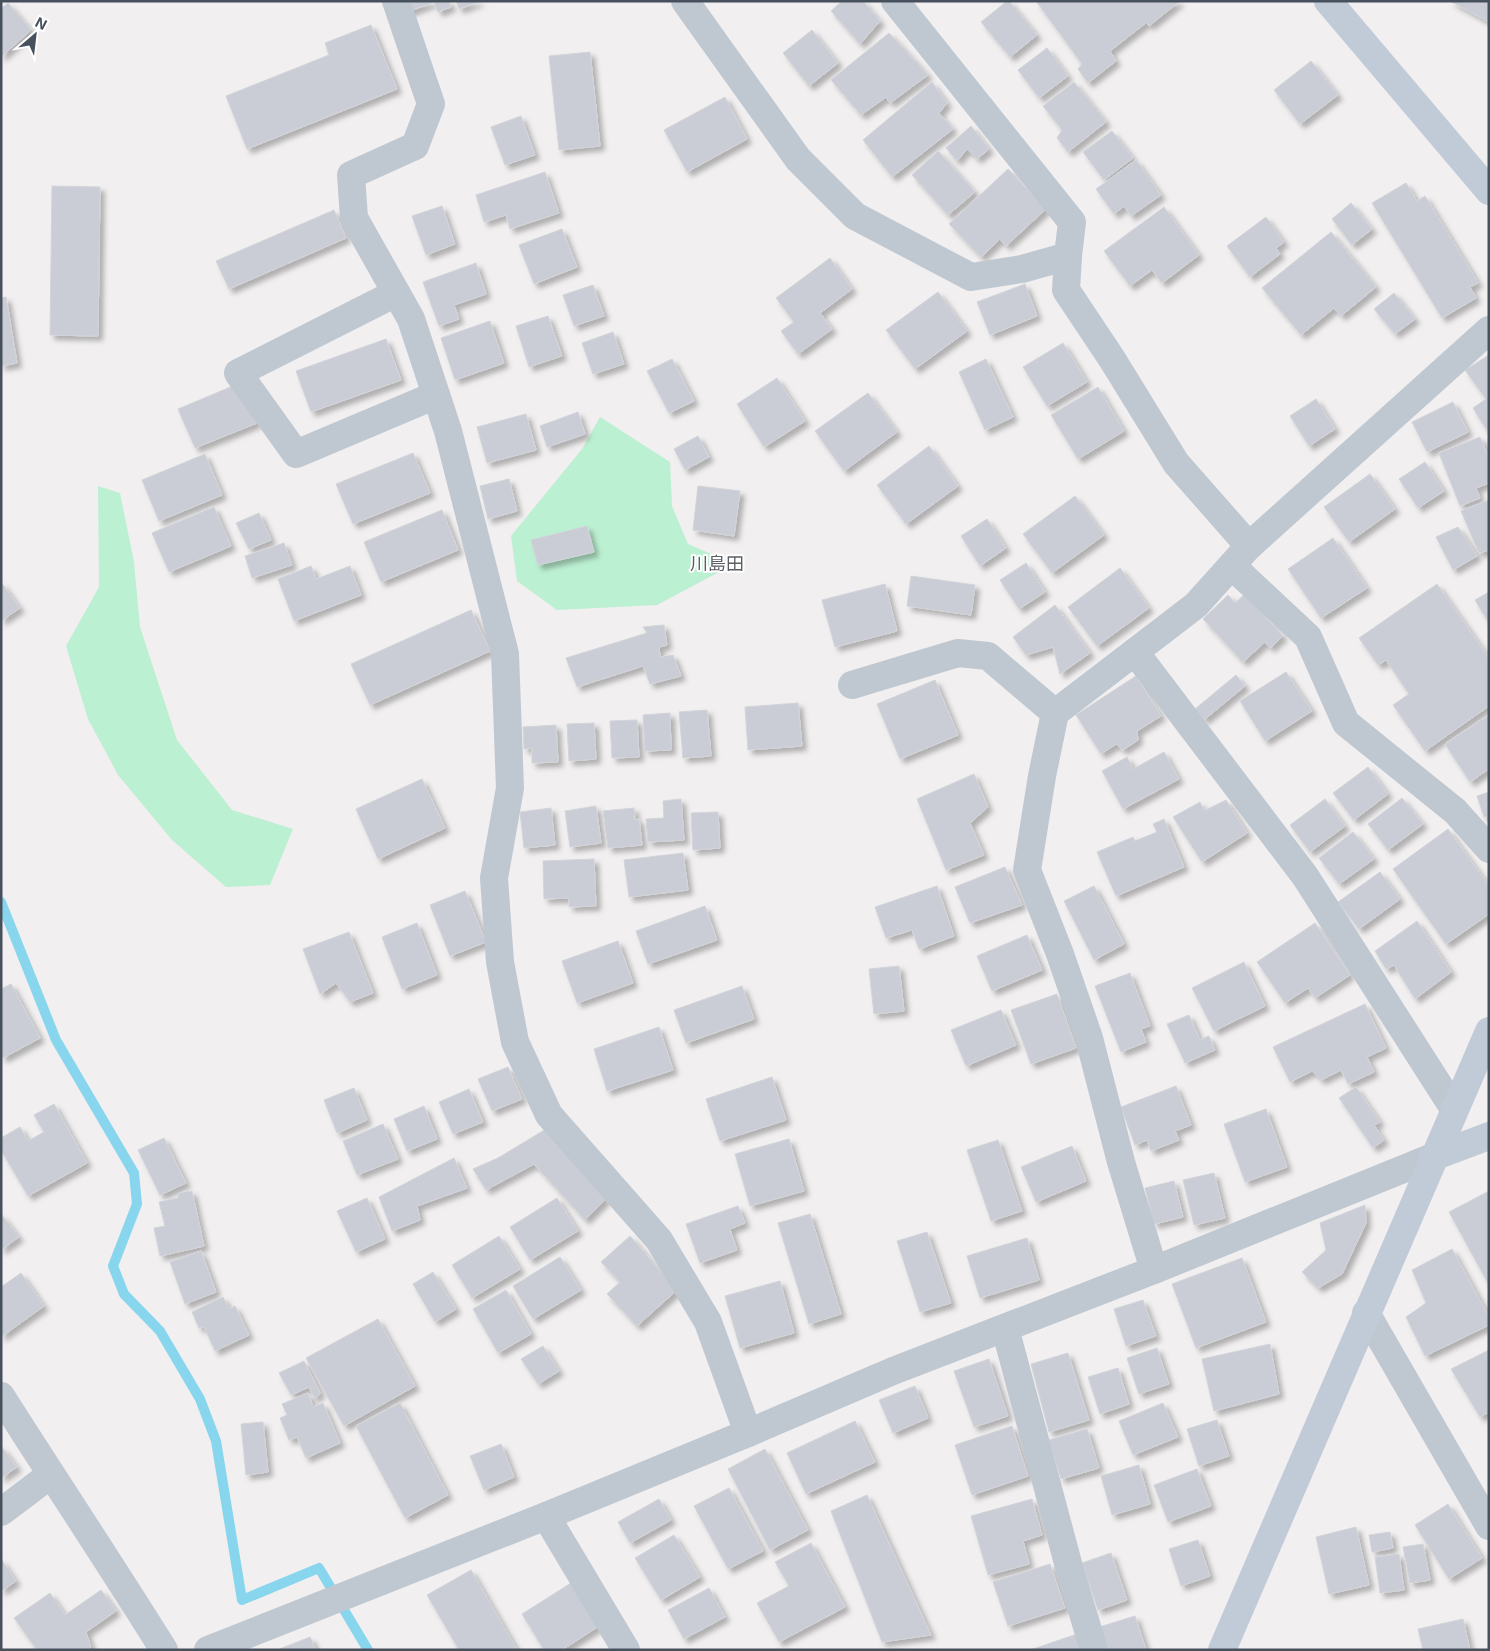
<svg xmlns="http://www.w3.org/2000/svg" width="1490" height="1651" viewBox="0 0 1490 1651" font-family="Inter,'Noto Sans JP',sans-serif">
  <style>
    .green { fill: #bcf0d2 }
    .lines { fill: none; stroke-linecap: round; stroke-linejoin: round }
    .stream { stroke: #88d5ee; stroke-width: 10 }
    .building { fill: #cacdd5; stroke: #d2d4da; filter: url(#shadow) }
    .street { stroke: #bfc8d1; stroke-width: 28 }
    .secondary { stroke: #c1cbd8; stroke-width: 28 }
    .labels { text-anchor: middle; dominant-baseline: central; stroke-width: 4; stroke-linejoin: round; paint-order: stroke }
    .quarter-label { font-size: 18px; fill: #5b5f64; stroke: #fff }
  </style>
  <defs>
    <filter id="shadow"><feDropShadow dx="4.5" dy="4.5" stdDeviation="2.5" flood-color="#0004"/></filter>
  </defs>
  <rect width="100%" height="100%" fill="#f1efef"/>
  <g class="green">
    <polygon points="600,417 670,462 672,506 688,544 734,564 657,605 557,610 517,581 511,536 582,449"/>
    <polygon points="98,486 120,493 134,562 140,627 177,740 232,810 293,829 270,885 226,887 172,840 118,775 88,719 66,646 99,587"/>
  </g>
  <g class="lines">
    <polyline class="stream" points="1,902 56,1040 134,1173 137,1204 113,1266 124,1294 160,1331 200,1399 216,1441 242,1600 319,1568 368,1650"/>
  </g>
  <g class="building">
    <polygon points="400,1 449,1 451,7 438,12 434,2 405,13"/>
    <polygon points="456,1 480,1 459,9"/>
    <polygon points="842,1 863,1 880,21 860,44 831,11"/>
    <polygon points="1007,1 1009,1 1037,35 1010,57 981,22"/>
    <polygon points="1036,1 1180,1 1149,26 1147,22 1110,51 1116,61 1088,83 1078,69 1082,64"/>
    <polygon points="1450,1 1489,1 1489,22"/>
    <polygon points="8,3 31,30 1,57 1,9"/>
    <polygon points="371,25 397,89 247,149 226,96 329,55 325,43"/>
    <polygon points="812,30 838,63 809,86 783,53"/>
    <polygon points="889,33 928,75 890,103 886,97 861,115 831,80"/>
    <polygon points="1047,48 1068,76 1039,98 1018,70"/>
    <polygon points="590,52 600,146 559,150 549,56"/>
    <polygon points="1311,61 1338,95 1300,124 1274,90"/>
    <polygon points="932,82 947,103 939,113 953,129 892,177 863,140"/>
    <polygon points="1074,82 1106,122 1068,152 1057,138 1062,130 1043,106"/>
    <polygon points="725,97 747,139 687,172 664,130"/>
    <polygon points="521,116 535,155 505,165 491,127"/>
    <polygon points="971,126 989,149 977,159 967,149 957,161 946,148"/>
    <polygon points="1112,131 1133,158 1104,180 1083,152"/>
    <polygon points="938,151 975,192 948,215 912,175"/>
    <polygon points="1136,160 1161,195 1131,216 1124,206 1114,214 1096,189"/>
    <polygon points="1008,169 1046,209 1006,246 1000,239 981,257 949,224"/>
    <polygon points="545,172 559,213 510,229 506,215 484,222 476,195"/>
    <polygon points="1406,183 1417,201 1425,196 1478,283 1470,287 1476,298 1442,318 1372,203"/>
    <polygon points="52,186 100,187 98,336 50,335"/>
    <polygon points="1351,203 1372,229 1352,245 1332,219"/>
    <polygon points="442,206 455,244 426,255 412,216"/>
    <polygon points="1164,207 1199,255 1162,283 1152,270 1130,286 1104,251"/>
    <polygon points="334,210 346,238 229,289 216,261"/>
    <polygon points="1266,217 1284,242 1276,248 1280,254 1250,277 1227,246"/>
    <polygon points="562,229 577,267 534,284 519,245"/>
    <polygon points="1331,232 1376,287 1341,316 1334,308 1301,335 1262,288"/>
    <polygon points="830,258 852,289 820,313 832,329 798,354 781,331 794,322 776,298"/>
    <polygon points="476,263 486,294 454,305 459,319 439,326 423,282"/>
    <polygon points="1025,284 1037,316 990,335 977,302"/>
    <polygon points="593,285 604,316 574,326 563,295"/>
    <polygon points="938,292 967,331 915,369 886,330"/>
    <polygon points="1394,293 1415,319 1395,334 1374,309"/>
    <polygon points="6,297 17,363 1,366 1,298"/>
    <polygon points="548,316 562,356 529,367 516,326"/>
    <polygon points="490,321 504,363 455,380 441,338"/>
    <polygon points="613,332 624,364 593,374 582,343"/>
    <polygon points="386,339 401,380 311,412 296,371"/>
    <polygon points="1063,343 1087,382 1047,406 1023,367"/>
    <polygon points="1489,355 1489,427 1486,429 1473,408 1486,399 1465,370"/>
    <polygon points="672,359 694,401 669,413 647,371"/>
    <polygon points="986,359 1013,417 985,430 959,372"/>
    <polygon points="777,378 805,421 764,447 737,404"/>
    <polygon points="240,383 257,423 195,448 178,409"/>
    <polygon points="1098,387 1124,431 1078,459 1051,415"/>
    <polygon points="868,393 897,432 844,471 815,431"/>
    <polygon points="1316,399 1335,429 1309,446 1290,416"/>
    <polygon points="1453,402 1468,432 1427,452 1412,422"/>
    <polygon points="578,412 585,434 547,447 540,426"/>
    <polygon points="526,414 536,450 487,463 477,427"/>
    <polygon points="698,436 709,457 685,470 674,449"/>
    <polygon points="1480,437 1489,458 1489,483 1476,488 1480,498 1460,506 1439,453"/>
    <polygon points="929,446 958,486 906,524 877,485"/>
    <polygon points="413,453 430,493 353,524 336,484"/>
    <polygon points="205,454 222,495 159,521 142,480"/>
    <polygon points="1425,462 1444,491 1418,508 1399,479"/>
    <polygon points="1370,474 1395,509 1349,542 1324,507"/>
    <polygon points="509,479 517,511 488,519 480,486"/>
    <polygon points="698,486 740,491 734,536 693,530"/>
    <polygon points="1075,496 1104,535 1052,573 1023,534"/>
    <polygon points="1489,500 1489,550 1479,553 1461,511"/>
    <polygon points="214,507 231,546 169,572 152,533"/>
    <polygon points="442,510 458,550 381,582 364,542"/>
    <polygon points="259,513 271,540 249,549 236,523"/>
    <polygon points="987,519 1006,548 980,566 961,536"/>
    <polygon points="587,526 594,552 538,565 531,540"/>
    <polygon points="1458,527 1477,556 1453,570 1436,537"/>
    <polygon points="1333,538 1367,588 1321,618 1288,569"/>
    <polygon points="284,543 292,565 252,578 245,556"/>
    <polygon points="1026,563 1045,592 1019,609 1000,580"/>
    <polygon points="311,566 316,579 350,566 361,595 294,621 278,579"/>
    <polygon points="1120,568 1149,608 1097,646 1068,607"/>
    <polygon points="911,576 975,585 971,615 907,606"/>
    <polygon points="1,582 20,608 1,621"/>
    <polygon points="885,584 897,631 835,647 822,600"/>
    <polygon points="1437,584 1489,658 1489,706 1425,751 1393,705 1409,694 1386,660 1378,665 1359,638"/>
    <polygon points="1489,592 1489,623 1475,600"/>
    <polygon points="1245,594 1283,636 1270,648 1265,642 1243,662 1203,619 1228,595 1235,603"/>
    <polygon points="1055,605 1090,653 1060,674 1053,647 1026,655 1013,637"/>
    <polygon points="471,610 490,651 370,705 351,664"/>
    <polygon points="664,625 667,645 659,647 660,657 673,655 681,676 650,684 643,666 577,687 566,658 647,633 643,627"/>
    <polygon points="1286,672 1312,711 1265,741 1240,701"/>
    <polygon points="1236,675 1245,686 1204,720 1195,709"/>
    <polygon points="1136,676 1161,716 1137,731 1138,740 1123,750 1116,744 1101,754 1076,715"/>
    <polygon points="935,680 958,735 900,759 877,704"/>
    <polygon points="798,703 802,746 748,750 745,707"/>
    <polygon points="707,710 711,756 683,758 679,712"/>
    <polygon points="670,713 671,750 645,751 643,715"/>
    <polygon points="1489,715 1489,769 1470,782 1445,744"/>
    <polygon points="637,720 639,757 612,758 610,721"/>
    <polygon points="594,723 596,759 569,761 567,724"/>
    <polygon points="556,725 558,762 532,763 532,748 524,749 523,727"/>
    <polygon points="1164,752 1179,779 1123,809 1102,771 1127,757 1133,769"/>
    <polygon points="1368,767 1388,794 1354,820 1333,793"/>
    <polygon points="974,774 988,807 970,823 984,855 946,870 917,799"/>
    <polygon points="422,779 445,828 378,859 356,809"/>
    <polygon points="1489,792 1489,816 1484,817 1477,796"/>
    <polygon points="1402,798 1423,824 1388,850 1368,824"/>
    <polygon points="681,799 684,840 648,842 646,819 664,818 663,801"/>
    <polygon points="1325,799 1345,826 1310,852 1290,825"/>
    <polygon points="1226,800 1247,833 1202,862 1173,817 1200,802 1204,811"/>
    <polygon points="596,806 601,843 570,847 565,811"/>
    <polygon points="551,808 555,845 524,848 520,812"/>
    <polygon points="634,808 635,820 639,819 642,845 608,848 603,811"/>
    <polygon points="718,812 720,848 693,850 691,813"/>
    <polygon points="1164,819 1184,867 1116,896 1097,852 1133,837 1135,841 1157,832 1153,824"/>
    <polygon points="1448,829 1489,886 1489,914 1446,944 1393,869"/>
    <polygon points="1353,832 1374,859 1339,884 1319,858"/>
    <polygon points="683,853 688,890 629,897 624,860"/>
    <polygon points="594,859 596,906 569,907 569,898 544,899 543,861"/>
    <polygon points="1005,867 1022,905 970,923 955,887"/>
    <polygon points="1380,872 1400,899 1359,929 1338,902"/>
    <polygon points="937,886 954,936 919,949 912,930 886,938 875,907"/>
    <polygon points="1094,886 1124,944 1094,960 1064,901"/>
    <polygon points="465,891 486,942 450,956 430,905"/>
    <polygon points="705,906 717,940 648,964 636,931"/>
    <polygon points="1417,921 1451,972 1415,999 1394,965 1386,969 1375,951"/>
    <polygon points="417,923 437,975 402,989 382,937"/>
    <polygon points="1315,923 1350,975 1315,998 1308,988 1285,1003 1257,962"/>
    <polygon points="349,932 373,993 350,1002 336,983 320,994 303,949"/>
    <polygon points="1027,935 1042,970 992,991 977,956"/>
    <polygon points="618,941 633,983 577,1003 562,961"/>
    <polygon points="1244,962 1265,1006 1214,1031 1192,988"/>
    <polygon points="899,966 904,1011 874,1014 869,969"/>
    <polygon points="1130,973 1150,1026 1141,1029 1146,1042 1121,1052 1095,986"/>
    <polygon points="11,984 40,1038 3,1058 1,1055 1,989"/>
    <polygon points="742,986 754,1019 686,1043 674,1010"/>
    <polygon points="1057,994 1076,1048 1031,1064 1011,1010"/>
    <polygon points="1365,1004 1386,1048 1367,1057 1374,1072 1348,1084 1341,1070 1321,1080 1312,1071 1290,1082 1273,1047"/>
    <polygon points="1001,1010 1016,1045 966,1066 951,1030"/>
    <polygon points="1189,1015 1200,1040 1209,1036 1215,1050 1185,1063 1167,1024"/>
    <polygon points="659,1027 673,1070 607,1091 594,1049"/>
    <polygon points="508,1067 522,1099 492,1111 478,1079"/>
    <polygon points="772,1077 786,1120 720,1141 706,1099"/>
    <polygon points="1176,1086 1191,1125 1175,1131 1179,1140 1151,1151 1147,1140 1135,1145 1121,1107"/>
    <polygon points="1356,1087 1380,1122 1374,1125 1384,1140 1373,1148 1339,1098"/>
    <polygon points="354,1088 367,1120 337,1133 324,1100"/>
    <polygon points="469,1089 483,1122 453,1134 439,1102"/>
    <polygon points="54,1104 87,1163 28,1196 1,1150 1,1138 20,1127 28,1141 44,1132 34,1115"/>
    <polygon points="424,1106 437,1139 407,1151 394,1119"/>
    <polygon points="1266,1109 1287,1167 1245,1182 1224,1124"/>
    <polygon points="383,1124 398,1159 357,1175 343,1141"/>
    <polygon points="546,1129 606,1199 585,1220 534,1164 486,1190 473,1169 498,1158"/>
    <polygon points="164,1138 186,1183 160,1195 138,1150"/>
    <polygon points="789,1139 804,1191 750,1206 735,1154"/>
    <polygon points="998,1140 1022,1211 991,1221 967,1150"/>
    <polygon points="1072,1146 1086,1181 1036,1202 1021,1167"/>
    <polygon points="454,1158 467,1188 417,1206 420,1220 392,1231 379,1197"/>
    <polygon points="1214,1173 1225,1218 1194,1225 1183,1180"/>
    <polygon points="1174,1181 1183,1217 1154,1224 1145,1188"/>
    <polygon points="192,1191 204,1246 160,1256 154,1228 165,1226 159,1202 178,1198 179,1193"/>
    <polygon points="1489,1191 1489,1285 1449,1212"/>
    <polygon points="367,1198 385,1239 356,1252 337,1211"/>
    <polygon points="557,1198 578,1231 530,1260 510,1227"/>
    <polygon points="1365,1205 1366,1223 1342,1274 1318,1288 1302,1272 1326,1250 1320,1223"/>
    <polygon points="738,1206 745,1223 730,1229 737,1250 700,1263 686,1224"/>
    <polygon points="1,1214 19,1237 1,1250"/>
    <polygon points="810,1214 841,1314 809,1324 778,1223"/>
    <polygon points="927,1232 951,1303 920,1312 897,1241"/>
    <polygon points="499,1236 520,1269 472,1298 452,1265"/>
    <polygon points="630,1236 677,1290 637,1326 607,1294 620,1282 601,1262"/>
    <polygon points="1027,1238 1039,1280 980,1298 967,1256"/>
    <polygon points="1452,1249 1489,1317 1489,1325 1425,1356 1406,1317 1426,1303 1412,1270"/>
    <polygon points="201,1251 216,1292 185,1304 170,1262"/>
    <polygon points="560,1257 581,1290 533,1319 513,1286"/>
    <polygon points="1242,1258 1266,1322 1196,1348 1172,1284"/>
    <polygon points="433,1272 456,1309 435,1322 413,1284"/>
    <polygon points="21,1273 44,1306 1,1337 1,1287"/>
    <polygon points="780,1281 794,1333 740,1348 725,1296"/>
    <polygon points="506,1290 531,1334 498,1353 473,1309"/>
    <polygon points="223,1297 229,1309 235,1306 249,1335 215,1351 204,1327 199,1328 192,1312"/>
    <polygon points="1143,1300 1156,1336 1126,1346 1114,1309"/>
    <polygon points="378,1319 415,1386 344,1426 306,1358"/>
    <polygon points="1270,1344 1279,1394 1214,1411 1202,1359"/>
    <polygon points="543,1346 559,1371 538,1384 521,1359"/>
    <polygon points="1157,1348 1169,1384 1139,1394 1127,1358"/>
    <polygon points="1489,1350 1489,1412 1480,1417 1451,1369"/>
    <polygon points="1068,1353 1089,1420 1049,1432 1031,1364"/>
    <polygon points="989,1359 1008,1416 974,1427 954,1371"/>
    <polygon points="304,1361 320,1393 315,1399 309,1387 291,1395 279,1373"/>
    <polygon points="1118,1368 1129,1404 1100,1414 1088,1377"/>
    <polygon points="915,1386 928,1418 893,1433 879,1400"/>
    <polygon points="308,1393 313,1407 323,1403 340,1443 306,1458 297,1437 289,1440 280,1418 287,1415 282,1404"/>
    <polygon points="400,1403 448,1495 405,1518 356,1426"/>
    <polygon points="1163,1403 1178,1437 1133,1455 1119,1421"/>
    <polygon points="1217,1420 1229,1456 1199,1466 1187,1429"/>
    <polygon points="855,1421 875,1462 806,1494 787,1453"/>
    <polygon points="263,1422 268,1472 246,1475 241,1424"/>
    <polygon points="1012,1426 1028,1476 972,1495 955,1445"/>
    <polygon points="1087,1429 1099,1468 1061,1479 1049,1440"/>
    <polygon points="501,1444 514,1477 484,1490 470,1456"/>
    <polygon points="1,1446 17,1467 1,1478"/>
    <polygon points="765,1449 808,1530 770,1550 728,1469"/>
    <polygon points="1139,1465 1150,1504 1112,1515 1101,1476"/>
    <polygon points="1197,1469 1211,1506 1168,1522 1154,1485"/>
    <polygon points="729,1488 763,1551 728,1569 694,1506"/>
    <polygon points="867,1495 931,1635 882,1642 831,1511"/>
    <polygon points="659,1499 671,1520 630,1543 618,1522"/>
    <polygon points="1032,1499 1042,1535 1023,1541 1029,1564 988,1575 971,1516"/>
    <polygon points="1448,1504 1482,1558 1449,1579 1415,1525"/>
    <polygon points="1356,1527 1369,1585 1329,1594 1316,1537"/>
    <polygon points="1390,1532 1393,1548 1372,1552 1369,1535"/>
    <polygon points="674,1535 700,1577 661,1600 635,1558"/>
    <polygon points="1198,1540 1210,1576 1181,1586 1169,1549"/>
    <polygon points="811,1543 845,1607 779,1642 757,1603 789,1586 775,1562"/>
    <polygon points="1423,1544 1430,1580 1410,1583 1403,1547"/>
    <polygon points="1111,1553 1127,1600 1098,1610 1082,1563"/>
    <polygon points="1399,1554 1404,1590 1380,1593 1375,1557"/>
    <polygon points="1,1559 16,1581 1,1591"/>
    <polygon points="1050,1564 1065,1608 1008,1626 993,1582"/>
    <polygon points="471,1570 517,1650 459,1650 427,1595"/>
    <polygon points="571,1583 599,1626 562,1650 544,1650 522,1614"/>
    <polygon points="709,1588 725,1617 684,1639 668,1610"/>
    <polygon points="101,1590 116,1611 86,1632 91,1647 87,1650 37,1650 14,1618 50,1593 65,1615"/>
    <polygon points="1135,1616 1146,1650 1104,1650 1096,1628"/>
    <polygon points="1463,1619 1470,1650 1423,1650 1418,1629"/>
    <polygon points="1077,1634 1082,1650 1030,1650"/>
    <polygon points="310,1637 316,1650 277,1650"/>
  </g>
  <g class="lines">
    <g class="street">
      <polyline points="396,1 431,104 415,146 351,175 354,218 411,319 448,431 505,654 510,788 494,878 500,962 515,1042 549,1115 659,1240 708,1322 748,1433"/>
      <polyline points="685,1 798,159 855,216 971,277 1022,269 1068,256"/>
      <polyline points="895,1 1072,222 1068,256 1066,290 1112,359 1176,463 1249,546"/>
      <polyline points="396,293 238,373 296,454 436,395"/>
      <polyline points="1232,566 1308,637 1346,723 1455,811 1489,849"/>
      <polyline points="1135,652 1305,876 1454,1109"/>
      <polyline points="852,685 958,653 988,656 1055,713"/>
      <polyline points="1154,1270 1121,1162 1089,1038 1060,954 1027,870 1042,776 1055,713 1196,605 1249,546 1489,330"/>
      <polyline points="1366,1313 1489,1526"/>
      <polyline points="1005,1328 1069,1567 1094,1650"/>
      <path d="M1,1396C55,1481 111,1565 164,1650"/>
      <polyline points="1,1512 50,1475"/>
      <polyline points="546,1516 626,1650"/>
      <polyline points="208,1650 546,1516 748,1433 893,1371 1154,1270 1433,1157"/>
    </g>
    <g class="secondary">
      <polyline points="1328,1 1489,191"/>
      <polyline points="1433,1157 1489,1136"/>
      <polyline points="1222,1650 1489,1031"/>
    </g>
  </g>
  <g class="labels">
    <g class="quarter-label">
      <text x="717" y="563">川島田</text>
    </g>
  </g>
  <rect width="1490" height="1651" fill="none" stroke="#46515d" stroke-width="5"/>
  <g transform="translate(35 35) rotate(28)" stroke="#ffffff" stroke-width="4" paint-order="stroke">
  <path d="M0-4L9 19L0 12L-9 19Z" fill="#46515d"/>
  <text y="-8" font-size="14" font-weight="bold" text-anchor="middle" fill="#46515d">N</text>
  </g>
</svg>
